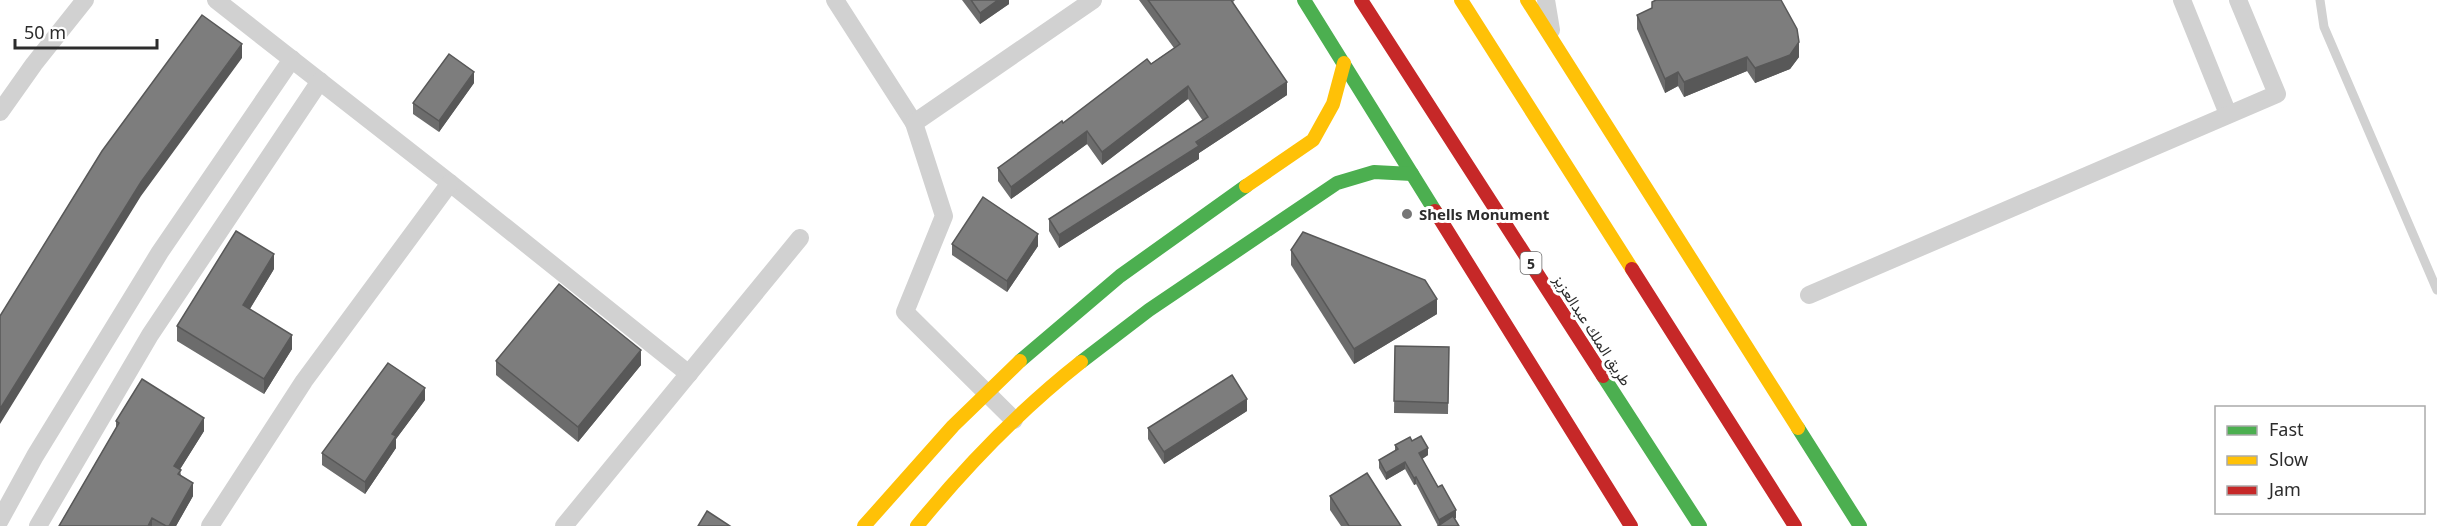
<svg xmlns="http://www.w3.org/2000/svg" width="2437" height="526" viewBox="0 0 2437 526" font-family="'Noto Sans',Vazirmatn,sans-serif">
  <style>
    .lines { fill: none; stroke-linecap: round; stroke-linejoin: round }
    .lane { stroke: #d1d1d1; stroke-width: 9 }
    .street { stroke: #d1d1d1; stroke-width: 18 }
    .fast { stroke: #4caf50; stroke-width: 14 }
    .slow { stroke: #ffc107; stroke-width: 14 }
    .jam { stroke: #c62828; stroke-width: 14 }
    .wall { fill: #6c6c6c }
    .shaded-wall { fill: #585858 }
    .building { fill: #7d7d7d; stroke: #585858; stroke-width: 1.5 }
    .poi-dot { fill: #767676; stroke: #fff; stroke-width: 2 }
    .labels { text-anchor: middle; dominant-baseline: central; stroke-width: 6; stroke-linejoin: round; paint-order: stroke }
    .shield { fill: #fff; stroke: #6b6b6b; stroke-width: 1.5 }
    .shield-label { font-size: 14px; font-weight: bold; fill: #2c2c2c }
    .poi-label { font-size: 15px; font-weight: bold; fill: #2c2c2c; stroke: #fff; text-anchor: start }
    .street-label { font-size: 15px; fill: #2c2c2c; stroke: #fff }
  </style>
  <rect width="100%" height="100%" fill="#fff"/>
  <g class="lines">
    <polyline class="lane" points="2320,0 2324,27 2437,290"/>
    <g class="street">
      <polyline points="216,0 450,183 689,374"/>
      <polyline points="835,0 914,123"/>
      <polyline points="1546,0 1551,30"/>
      <polyline points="2182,0 2228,114"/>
      <polyline points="0,112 34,64 85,0"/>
      <polyline points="1809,295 2277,94 2238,0"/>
      <polyline points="1014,420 905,312 944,216 914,123 1093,0"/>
      <polyline points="0,520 35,456 160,252 292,59"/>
      <polyline points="38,526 150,335 320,81"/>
      <polyline points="210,526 304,381 450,183"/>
      <polyline points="564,526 800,238"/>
    </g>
    <g class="fast">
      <polyline points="1304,0 1435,211"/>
      <polyline points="1020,361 1120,276 1246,186"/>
      <polyline points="1081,362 1149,310 1337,183 1374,172 1412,174"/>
      <polyline points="1603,376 1700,526"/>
      <polyline points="1798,428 1860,526"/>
    </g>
    <g class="slow">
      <polyline points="1461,0 1632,269"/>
      <polyline points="1527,0 1798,428"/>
      <polyline points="1246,186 1313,140 1333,104 1344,63"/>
      <polyline points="864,526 953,426 1020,361"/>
      <path d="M917,526C966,466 1020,410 1081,362"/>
    </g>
    <g class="jam">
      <polyline points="1361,0 1603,376"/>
      <polyline points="1435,211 1631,526"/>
      <polyline points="1632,269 1795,526"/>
    </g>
  </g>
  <g class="wall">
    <polygon points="962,0 1009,0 1009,4 980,24"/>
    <polygon points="1139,0 1235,0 1233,2 1287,95 1199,153 1199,159 1059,248 1049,231 1049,219 1203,121 1188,99 1102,165 1087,144 1011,199 998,181 998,168 1174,48"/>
    <polygon points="1637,15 1799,57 1790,69 1755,83 1747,71 1684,97 1678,86 1665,93 1637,29"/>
    <polygon points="474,83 439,132 413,114 413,103"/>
    <polygon points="952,244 1038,246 1007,292 952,255"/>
    <polygon points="1291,250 1437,314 1354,364 1291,265"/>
    <polygon points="274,269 250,309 292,349 264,394 177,341 177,326"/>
    <polygon points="1395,346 1449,347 1448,414 1394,413"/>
    <polygon points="496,361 641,365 578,442 496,375"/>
    <polygon points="425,400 396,439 396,448 365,494 322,465 322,453"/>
    <polygon points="1247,411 1164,464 1148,439 1148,428"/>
    <polygon points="116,421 204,431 180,469 181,476 193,496 176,526 59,526 116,428"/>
    <polygon points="1412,441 1428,455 1422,459 1456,518 1438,526 1416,484 1414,485 1405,469 1386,480 1379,468 1379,460 1395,451 1395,445"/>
    <polygon points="1330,496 1401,526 1341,526 1330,510"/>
  </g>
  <g class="shaded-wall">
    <polygon points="998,0 1009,0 1009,4 980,24 980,13"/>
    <polygon points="1799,42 1799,57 1790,69 1755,83 1755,68"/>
    <polygon points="242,44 242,58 141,196 0,424 0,409 141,182"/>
    <polygon points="1747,57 1747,71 1684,97 1684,82"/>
    <polygon points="474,72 474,83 439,132 439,121"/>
    <polygon points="1678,72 1678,86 1665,93 1665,79"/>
    <polygon points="1287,82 1287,95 1199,153 1199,159 1059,248 1059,235"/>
    <polygon points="1188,86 1188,99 1102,165 1102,152"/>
    <polygon points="1087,131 1087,144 1011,199 1011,187"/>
    <polygon points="1038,234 1038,246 1007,292 1007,281"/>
    <polygon points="274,254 274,269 243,320 243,305"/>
    <polygon points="1437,299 1437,314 1354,364 1354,349"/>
    <polygon points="292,335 292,349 264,394 264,379"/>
    <polygon points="641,350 641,365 578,442 578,427"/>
    <polygon points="425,388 425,400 396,439 396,448 365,494 365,482 392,434"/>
    <polygon points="1247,399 1247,411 1164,464 1164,452"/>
    <polygon points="204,418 204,431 174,479 174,466"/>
    <polygon points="1428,448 1428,455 1419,461 1419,453"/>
    <polygon points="1405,462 1405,469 1386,480 1386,473"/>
    <polygon points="1416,477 1416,484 1414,485 1414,478"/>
    <polygon points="193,483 193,496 176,526 169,526"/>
    <polygon points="1456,510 1456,518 1441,526 1439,526 1439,520"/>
    <polygon points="152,518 152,526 148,526"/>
  </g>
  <g class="building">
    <polygon points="971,0 998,0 980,13"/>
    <polygon points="1148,0 1231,0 1287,82 1196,142 1199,146 1059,235 1049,219 1208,117 1188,86 1102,152 1087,131 1011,187 998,168 1062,121 1063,123 1147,59 1151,64 1180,44"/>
    <polygon points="1656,0 1781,0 1797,29 1799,42 1790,55 1755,68 1747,57 1684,82 1678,72 1665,79 1637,15 1652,8 1652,2"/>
    <polygon points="202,15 242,44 141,182 0,409 0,316 102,151"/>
    <polygon points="449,54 474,72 439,121 413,103"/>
    <polygon points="983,197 1038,234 1007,281 952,244"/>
    <polygon points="236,231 274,254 243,305 292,335 264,379 177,326"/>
    <polygon points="1303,232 1425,280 1437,299 1354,349 1291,250"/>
    <polygon points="559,284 641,350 578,427 496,361"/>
    <polygon points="1395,346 1449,347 1448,403 1394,401"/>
    <polygon points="388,363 425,388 392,434 396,436 365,482 322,453"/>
    <polygon points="1232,375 1247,399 1164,452 1148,428"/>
    <polygon points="142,379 204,418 174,466 181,470 178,474 193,483 169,526 166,526 152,518 148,526 59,526 119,423 116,421"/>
    <polygon points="1421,436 1428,448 1419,453 1438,487 1442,485 1456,510 1439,520 1416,477 1414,478 1405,462 1386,473 1379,460 1398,449 1395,445 1410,437 1412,441"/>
    <polygon points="1367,473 1401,526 1349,526 1330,496"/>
    <polygon points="707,511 730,526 698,526"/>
    <polygon points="1453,516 1459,526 1438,526"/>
  </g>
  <circle class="poi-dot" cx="1407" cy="214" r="6"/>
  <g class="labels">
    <rect class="shield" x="1520.5" y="252" width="21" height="22" rx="4.5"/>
    <g class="shield-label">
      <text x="1531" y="263">5</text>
    </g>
    <g class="poi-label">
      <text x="1419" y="214">Shells Monument</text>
    </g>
    <g class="street-label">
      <text transform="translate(1593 330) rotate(57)">طريق الملك عبدالعزيز</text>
    </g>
  </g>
  <rect x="2215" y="406" width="210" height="108" fill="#ffffff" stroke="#ababab" stroke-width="1.5"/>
  <rect x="2227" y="426" width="30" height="9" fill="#4caf50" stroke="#ababab" stroke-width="1.5"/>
  <text x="2269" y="436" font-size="18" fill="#2c2c2c">Fast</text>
  <rect x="2227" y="456" width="30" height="9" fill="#ffc107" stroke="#ababab" stroke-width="1.5"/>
  <text x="2269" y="466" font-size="18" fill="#2c2c2c">Slow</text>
  <rect x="2227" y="486" width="30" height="9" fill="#c62828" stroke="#ababab" stroke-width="1.5"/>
  <text x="2269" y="496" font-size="18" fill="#2c2c2c">Jam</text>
  <path d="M15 39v9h142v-9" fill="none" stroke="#2c2c2c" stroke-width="3"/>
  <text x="24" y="39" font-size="18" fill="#2c2c2c" stroke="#ffffff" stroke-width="4.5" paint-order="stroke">50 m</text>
</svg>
